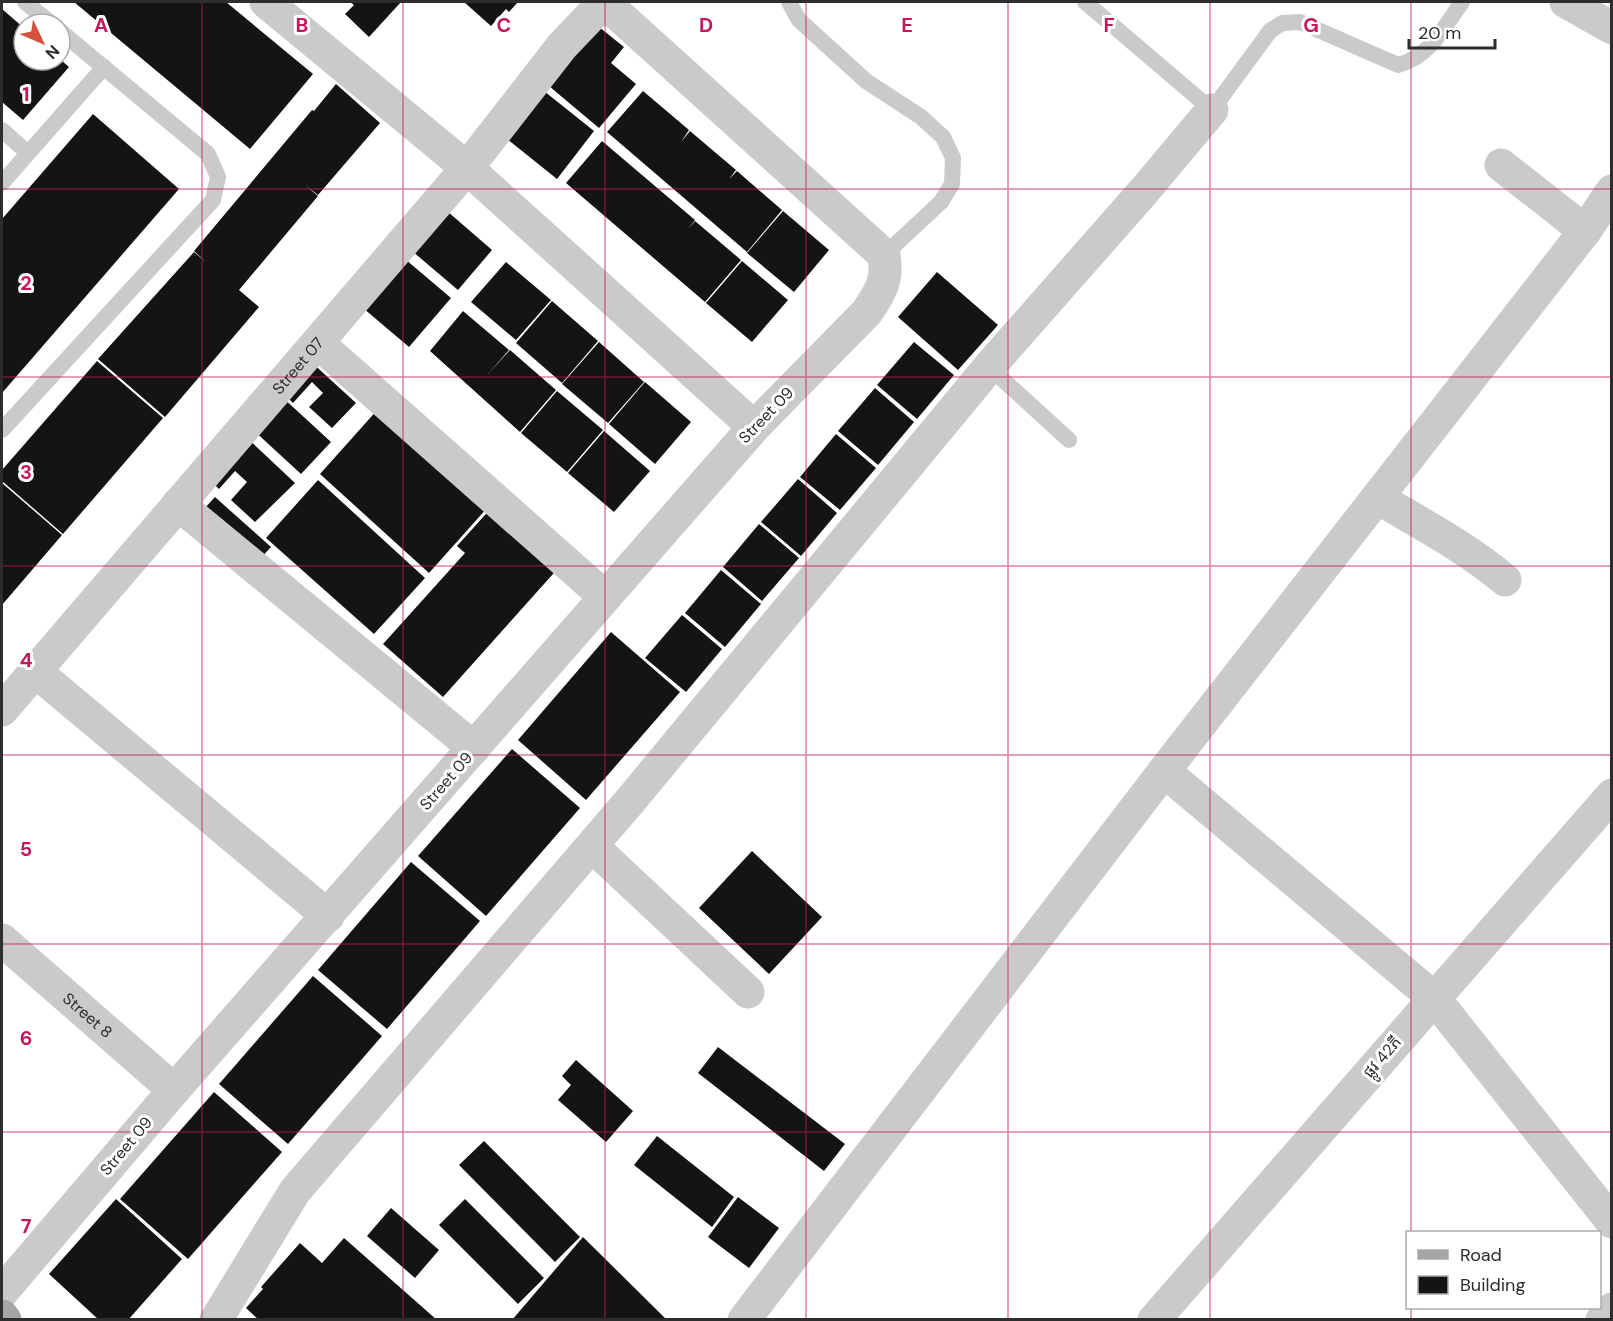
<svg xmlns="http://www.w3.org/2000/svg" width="1613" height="1321" viewBox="0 0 1613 1321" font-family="'DM Sans','Noto Sans Khmer',sans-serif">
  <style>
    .building { fill: #141414 }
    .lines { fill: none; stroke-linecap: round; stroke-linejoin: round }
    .service { stroke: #cacaca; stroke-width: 16 }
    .minor { stroke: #cacaca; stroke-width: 33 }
    .primary { stroke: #a5a5a5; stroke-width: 33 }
    .grid { fill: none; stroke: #c2185b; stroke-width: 1.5; stroke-opacity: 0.55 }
    .labels { text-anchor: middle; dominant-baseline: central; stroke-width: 6; stroke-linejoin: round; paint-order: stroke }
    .street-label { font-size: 16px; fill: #2d2d2d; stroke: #fff }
    .grid-label { font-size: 20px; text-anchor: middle; font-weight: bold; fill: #c2185b; stroke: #fff; stroke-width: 6; stroke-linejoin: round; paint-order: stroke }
  </style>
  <rect width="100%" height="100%" fill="#fff"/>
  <g class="building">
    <polygon points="74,2 226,2 313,74 250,149"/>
    <polygon points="350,2 401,2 369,37 345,14 354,5"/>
    <polygon points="464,2 518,2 509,12 506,9 491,26"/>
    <polygon points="2,9 24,28 24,60 61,60 69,67 23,120 2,102"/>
    <polygon points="599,27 624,47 611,63 636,84 599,128 549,86"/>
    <polygon points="336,84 380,123 318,195 305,185 318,196 239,290 259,307 165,417 98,359 194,252 206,262 194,251 312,110 314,111"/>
    <polygon points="544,91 594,131 557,179 507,139"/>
    <polygon points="643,91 689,130 681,142 690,131 736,170 729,179 737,171 782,210 747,252 607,132"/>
    <polygon points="93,114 179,189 2,393 2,219"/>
    <polygon points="602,141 695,220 688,229 695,221 741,260 705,302 566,183"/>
    <polygon points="447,211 492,250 458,290 412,251"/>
    <polygon points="783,211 829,250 794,292 747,253"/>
    <polygon points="405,259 451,298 409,347 363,308"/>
    <polygon points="742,261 788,300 752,342 706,303"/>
    <polygon points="506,262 551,300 516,340 471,302"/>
    <polygon points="937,272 998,325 958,370 898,317"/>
    <polygon points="552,301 598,341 562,383 516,343"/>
    <polygon points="463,311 509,350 488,374 510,350 556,390 520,432 430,351"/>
    <polygon points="599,342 644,382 608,423 562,384"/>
    <polygon points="914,342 954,375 917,419 877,385"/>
    <polygon points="309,360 356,403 332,428 309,407 323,393 312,382 293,403 281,391"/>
    <polygon points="97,361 163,418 63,534 2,481 2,470"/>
    <polygon points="645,382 691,422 655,464 609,424"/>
    <polygon points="875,388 914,422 878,465 838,431"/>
    <polygon points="557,391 603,430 567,472 521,433"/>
    <polygon points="281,396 331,442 301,474 251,428"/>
    <polygon points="379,408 488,507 429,573 320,474"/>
    <polygon points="604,431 650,471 614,512 568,473"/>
    <polygon points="836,434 876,468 840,510 800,477"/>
    <polygon points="245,436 295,483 255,522 231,500 247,482 235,471 219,489 206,477"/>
    <polygon points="798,479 837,513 801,556 761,522"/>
    <polygon points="318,480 425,578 374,634 266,538"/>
    <polygon points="2,483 62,535 2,605"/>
    <polygon points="215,497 271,547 259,560 203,510"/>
    <polygon points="494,505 561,565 443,697 383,644 465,553 457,546"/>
    <polygon points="759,524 799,558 762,601 723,567"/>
    <polygon points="721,570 761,604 725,647 685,613"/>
    <polygon points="682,615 722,649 686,692 645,658"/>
    <polygon points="611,632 680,692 586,800 518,740"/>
    <polygon points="512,749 580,808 486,916 418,856"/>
    <polygon points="752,851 822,917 769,974 699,908"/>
    <polygon points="411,862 480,921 387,1029 318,970"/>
    <polygon points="313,976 382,1036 288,1144 219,1084"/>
    <polygon points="718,1047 845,1144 824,1171 698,1073"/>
    <polygon points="576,1060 633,1111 606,1142 558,1100 571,1085 562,1076"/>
    <polygon points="214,1092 282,1152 188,1259 120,1199"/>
    <polygon points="657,1136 734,1197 712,1227 634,1165"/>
    <polygon points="484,1141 580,1237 555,1262 459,1165"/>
    <polygon points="738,1197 779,1228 749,1268 708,1237"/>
    <polygon points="116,1199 182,1259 128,1320 99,1320 49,1274"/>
    <polygon points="465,1199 544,1278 518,1304 439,1225"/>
    <polygon points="391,1208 439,1250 415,1278 367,1236"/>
    <polygon points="583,1237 667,1320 512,1320"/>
    <polygon points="344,1238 437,1320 259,1320 246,1308 263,1289 261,1287 300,1243 322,1263"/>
  </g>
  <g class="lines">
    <g class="service">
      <polyline points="25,2 52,24"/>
      <polyline points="789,2 799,20 866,81 921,117 943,137 953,158 952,184 941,202 884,255"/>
      <path d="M1085,2L1212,110L1270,31L1282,23L1300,22L1398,65C1430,57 1444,27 1462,2"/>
      <polyline points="2,130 28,153"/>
      <polyline points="2,183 104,67"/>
      <polyline points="989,367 1069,440"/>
      <polyline points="2,430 213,200 218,177 208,154 60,31"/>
    </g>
    <g class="minor">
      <polyline points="266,2 467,168 754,427"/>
      <polyline points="1566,2 1612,28"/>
      <polyline points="1501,165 1585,231"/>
      <polyline points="318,343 604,596"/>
      <path d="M1378,498C1421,524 1466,547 1505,580"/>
      <polyline points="178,504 474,748"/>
      <polyline points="35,671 328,916"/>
      <path id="s1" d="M2,710L467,168L562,46L604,2L884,255C888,281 881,291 867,312L754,427L174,1090L2,1292"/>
      <polyline points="1164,771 1434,998 1612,1222"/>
      <polyline points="592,846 748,992"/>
      <path id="s2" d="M2,940L174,1090"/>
      <polyline points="216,1320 295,1191 630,801 989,367 1144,191 1212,110"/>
      <polyline points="744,1320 1164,771 1585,231 1612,191"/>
      <polyline points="1154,1320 1612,795"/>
      <polyline points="1602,1320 1612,1309"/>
    </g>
    <polyline class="primary" points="2,1316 5,1320"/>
  </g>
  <path class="grid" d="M202,2V1320M403,2V1320M605,2V1320M806,2V1320M1008,2V1320M1210,2V1320M1411,2V1232M2,189H1612M2,377H1612M2,566H1612M2,755H1612M2,944H1612M2,1132H1612M1411,1308V1320"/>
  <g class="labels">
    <g class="street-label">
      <text stroke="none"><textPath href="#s1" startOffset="454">Street 07</textPath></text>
      <text transform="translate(766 415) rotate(-46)">Street 09</text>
      <text transform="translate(446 781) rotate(-49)">Street 09</text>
      <text stroke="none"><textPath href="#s2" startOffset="114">Street 8</textPath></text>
      <text transform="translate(1382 1057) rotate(-49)">ផ្លូវ 42ភី</text>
      <text transform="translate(126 1146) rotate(-50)">Street 09</text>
    </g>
  </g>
  <g class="grid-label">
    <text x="101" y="32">A</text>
    <text x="302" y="32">B</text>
    <text x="504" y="32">C</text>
    <text x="706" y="32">D</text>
    <text x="907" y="32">E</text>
    <text x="1109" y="32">F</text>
    <text x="1311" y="32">G</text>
    <text x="26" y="101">1</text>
    <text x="26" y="290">2</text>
    <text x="26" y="479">3</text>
    <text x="26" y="667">4</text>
    <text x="26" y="856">5</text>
    <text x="26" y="1045">6</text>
    <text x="26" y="1233">7</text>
  </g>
  <rect width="1613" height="1321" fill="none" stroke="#2d2d2d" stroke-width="6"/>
  <rect x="1406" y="1231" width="195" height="78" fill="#ffffff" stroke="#ababab" stroke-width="1.5"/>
  <rect x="1418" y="1250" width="30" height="9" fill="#a5a5a5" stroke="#ababab" stroke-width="1.5"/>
  <text x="1460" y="1261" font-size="18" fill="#2d2d2d">Road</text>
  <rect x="1418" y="1276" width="30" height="18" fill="#141414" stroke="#ababab" stroke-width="1.5"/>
  <text x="1460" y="1291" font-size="18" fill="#2d2d2d">Building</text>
  <g transform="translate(42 42) rotate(134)"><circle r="28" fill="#ffffff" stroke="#ababab" stroke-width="1.5"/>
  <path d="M0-4.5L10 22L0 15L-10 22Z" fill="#d5523e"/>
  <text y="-9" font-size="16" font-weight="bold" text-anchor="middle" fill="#2d2d2d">N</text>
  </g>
  <path d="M1409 39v9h86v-9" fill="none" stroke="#2d2d2d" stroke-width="3"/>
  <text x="1418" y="39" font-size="18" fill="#2d2d2d" stroke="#ffffff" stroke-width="4.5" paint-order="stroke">20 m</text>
</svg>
